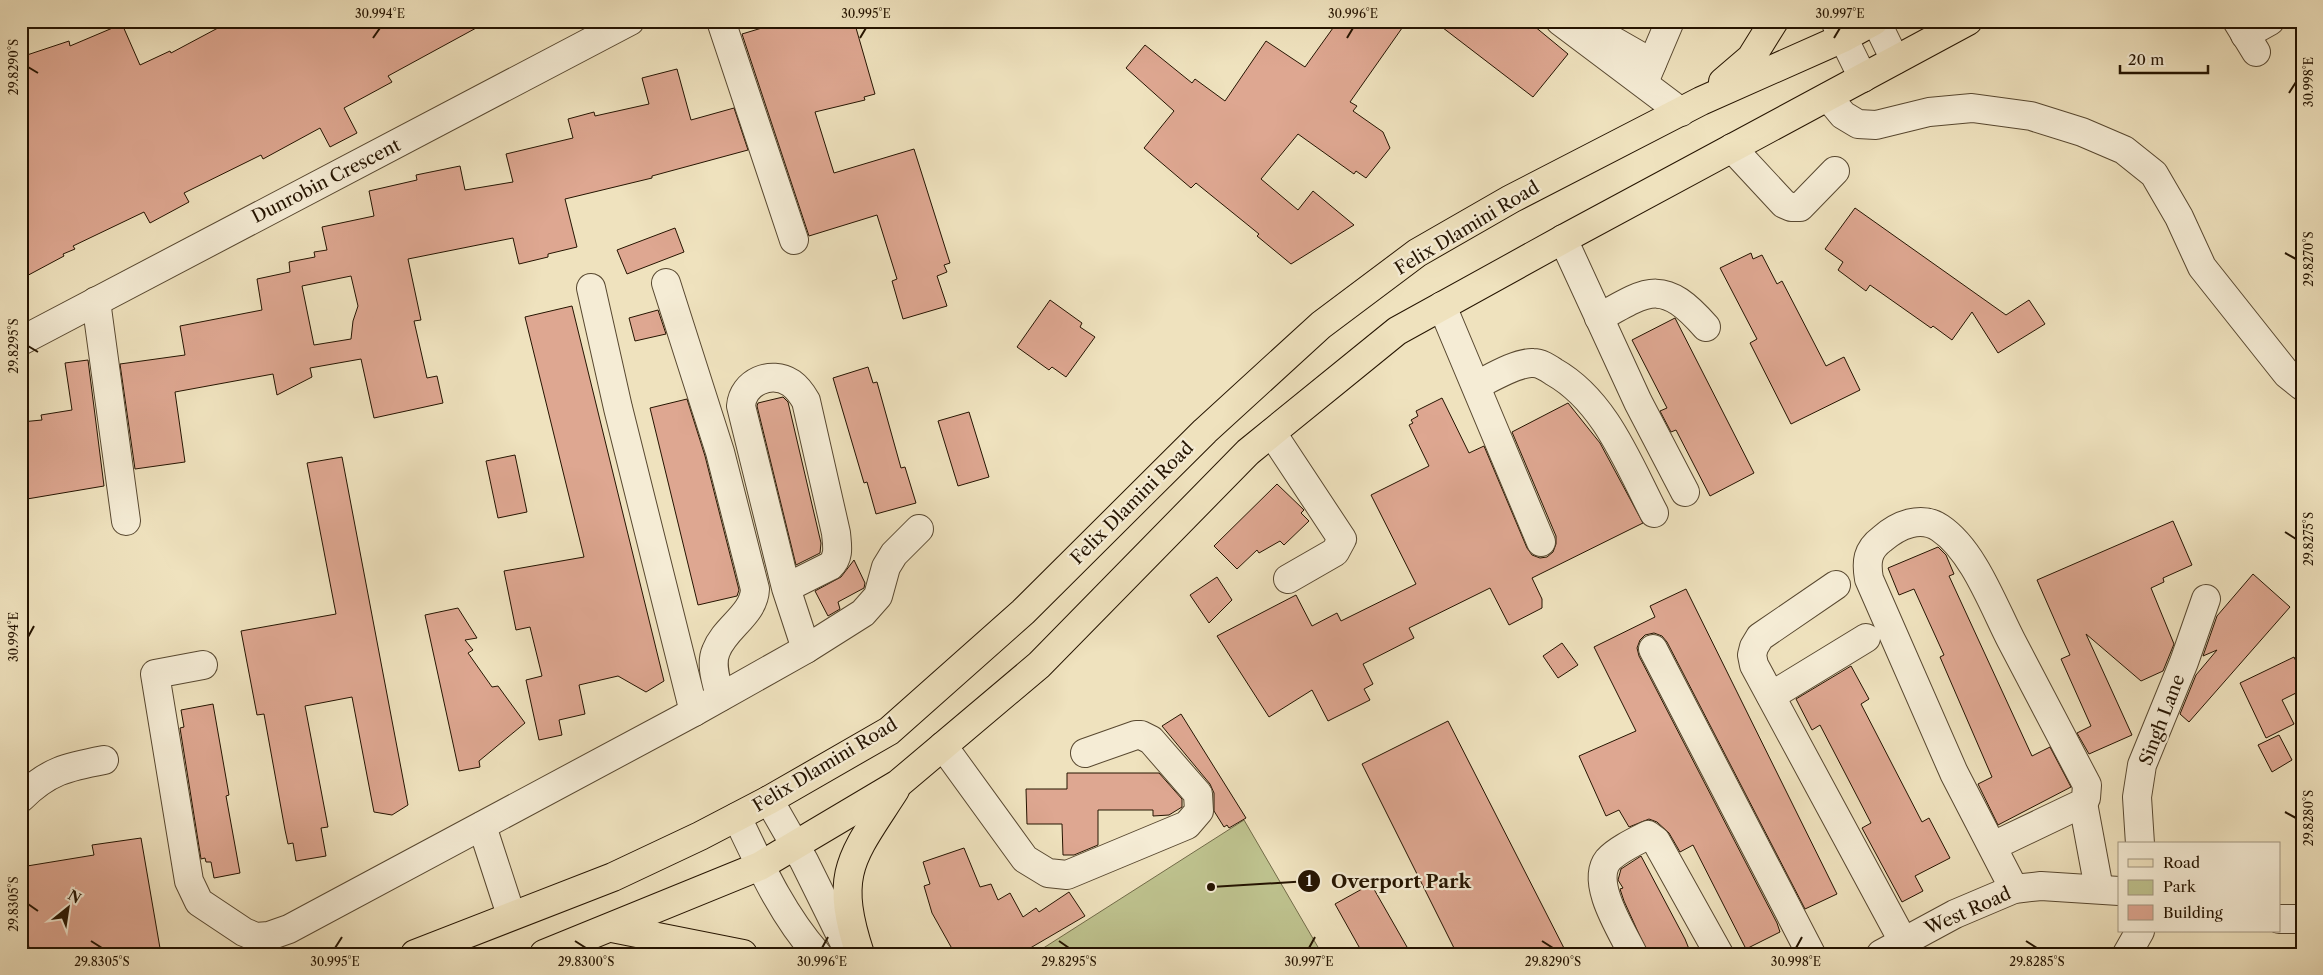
<svg xmlns="http://www.w3.org/2000/svg" width="2323" height="975" viewBox="0 0 2323 975" font-family="'Libre Caslon Text',serif">
  <style>
    .green { fill: #bec28e; stroke: #726b48 }
    .building { fill: #dea791; stroke: #251401; fill-rule: evenodd }
    .lines { fill: none; stroke-linecap: round; stroke-linejoin: round }
    .minor-casing { stroke: #584830; stroke-width: 30 }
    .major-casing { stroke: #251401; stroke-width: 30 }
    .minor { stroke: #f5ecd5; stroke-width: 28 }
    .major { stroke: #efe2be; stroke-width: 28 }
    .ticks { fill: none; stroke: #251401; stroke-width: 2 }
    .labels { text-anchor: middle; dominant-baseline: central; stroke-width: 4.5; stroke-linejoin: round; paint-order: stroke }
    .street-label { font-size: 18px; fill: #251401; stroke: #f5ecd5 }
    .leader { fill: none; stroke: #251401; stroke-width: 2 }
    .callout-dot { fill: #251401; stroke: #f5ecd5; stroke-width: 2 }
    .mark-label { font-size: 15px; text-anchor: middle; font-weight: bold; fill: #fff }
    .callout-label { font-size: 19px; text-anchor: middle; font-weight: bold; fill: #251401; stroke: #f5ecd5; stroke-width: 4.5; stroke-linejoin: round; paint-order: stroke }
    .neatline { fill: none; stroke: #251401; stroke-width: 2 }
    .ticks-label { font-size: 12px; text-anchor: middle; fill: #251401 }
  </style>
  <rect width="100%" height="100%" fill="#efe2be"/>
  <filter id="stains"><feTurbulence type="fractalNoise" baseFrequency=".004" numOctaves="4"/><feColorMatrix values="0 0 0 0 .2 0 0 0 0 .09 0 0 0 0 .02 0 0 0 .5 -.17"/></filter>
  <radialGradient id="worn" r=".72"><stop offset=".6" stop-color="#630" stop-opacity="0"/><stop offset="1" stop-color="#630" stop-opacity=".3"/></radialGradient>
  <polygon class="green" points="1244,820 1322,954 1034,954"/>
  <g class="building">
    <polygon points="231,21 489,21 388,76 392,82 344,108 357,133 330,147 320,128 263,159 261,155 184,193 189,202 150,223 144,212 73,246 75,249 63,254 64,256 21,279 21,57 69,41 70,46 122,24 140,65 170,51 171,53"/>
    <polygon points="785,21 854,21 875,94 864,97 865,100 815,112 834,173 914,149 950,263 944,265 947,272 937,276 947,306 903,319 892,281 897,279 877,215 809,236 742,34"/>
    <polygon points="1338,21 1407,21 1350,102 1357,106 1353,111 1383,132 1390,148 1366,178 1356,171 1354,174 1298,134 1261,179 1298,210 1313,191 1354,225 1291,264 1257,236 1259,234 1196,183 1191,188 1144,148 1174,111 1126,68 1145,45 1192,83 1195,79 1225,101 1266,41 1305,67"/>
    <polygon points="1434,21 1528,21 1568,54 1533,97"/>
    <path d="M677,69L691,120L734,108L748,150L652,176V178L565,199L577,247L548,254V257L519,264L513,238L408,259L421,320L414,321L427,378L437,376L443,403L374,418L361,359L310,368L312,377L277,395L273,374L175,392L185,462L135,469L120,364L185,355L180,326L262,310L257,279L290,272L289,262L315,257L314,252L327,250L322,227L374,216L369,191L417,180L416,175L460,166L465,190L513,182L506,154L573,138L568,119L594,112L595,116L649,104L642,78ZM351,276L358,306L353,321L351,339L314,345L302,286Z"/>
    <polygon points="1855,208 2006,315 2029,300 2045,324 1998,353 1972,312 1952,340 1933,326 1931,328 1870,285 1866,291 1838,270 1843,262 1825,249"/>
    <polygon points="675,228 684,252 627,274 617,250"/>
    <polygon points="1751,253 1753,259 1762,255 1777,284 1782,281 1826,366 1844,357 1860,390 1791,424 1750,343 1757,339 1720,268"/>
    <polygon points="1050,300 1082,323 1080,327 1095,337 1066,377 1052,367 1049,370 1017,347"/>
    <polygon points="572,306 664,681 646,692 618,676 579,685 585,714 559,720 562,735 539,740 526,680 542,676 530,627 516,630 504,571 584,557 525,317"/>
    <polygon points="658,310 666,334 635,341 629,318"/>
    <polygon points="1675,318 1754,473 1710,496 1676,430 1671,432 1660,411 1667,408 1632,340"/>
    <polygon points="88,360 104,486 21,500 21,422 42,420 41,415 72,410 65,363"/>
    <polygon points="868,367 873,383 877,382 901,468 905,467 916,503 876,514 867,482 864,483 833,378"/>
    <polygon points="783,397 788,402 821,543 820,553 796,565 757,406 758,403"/>
    <polygon points="1442,398 1469,453 1484,446 1527,548 1532,555 1540,558 1547,557 1553,552 1556,544 1556,536 1512,432 1568,403 1600,443 1643,523 1532,578 1542,599 1542,608 1509,625 1490,588 1409,628 1414,638 1363,664 1373,684 1364,689 1370,700 1328,721 1312,690 1269,717 1217,636 1296,595 1312,626 1337,613 1341,621 1416,584 1371,495 1429,466 1409,425 1413,423 1411,420 1418,416 1416,411"/>
    <polygon points="687,399 705,456 739,590 737,596 698,605 650,408"/>
    <polygon points="969,412 989,477 958,486 938,421"/>
    <polygon points="515,455 527,512 498,518 486,461"/>
    <polygon points="342,457 408,805 392,815 374,812 352,697 305,706 328,827 321,828 326,856 296,861 293,843 288,844 285,830 264,714 257,715 241,631 336,614 307,463"/>
    <polygon points="1277,484 1304,510 1301,513 1309,521 1284,545 1280,541 1259,553 1257,550 1237,569 1214,546"/>
    <polygon points="2173,521 2192,565 2163,578 2164,582 2151,588 2174,644 2163,671 2141,681 2086,634 2132,735 2089,754 2077,733 2091,726 2061,659 2070,655 2037,580"/>
    <polygon points="1938,547 1946,555 1954,574 1949,576 2032,756 2050,747 2071,787 1998,825 1978,784 1992,777 1940,657 1944,655 1914,589 1899,595 1888,568"/>
    <polygon points="854,560 865,583 864,588 838,602 840,609 828,616 815,591 841,577"/>
    <polygon points="2253,574 2290,607 2189,722 2180,714 2196,675 2217,650 2203,656 2217,616"/>
    <polygon points="1217,577 1232,600 1209,623 1190,595"/>
    <polygon points="1686,589 1837,894 1805,909 1667,642 1662,636 1654,633 1645,635 1640,640 1637,648 1639,656 1777,923 1780,932 1746,949 1693,845 1680,852 1669,833 1657,822 1649,819 1629,827 1619,810 1606,816 1579,756 1636,731 1594,647 1655,617 1650,606"/>
    <polygon points="458,608 477,638 465,640 473,650 468,653 492,687 498,686 525,723 479,761 480,767 459,771 425,615"/>
    <polygon points="1562,643 1578,665 1558,678 1543,656"/>
    <polygon points="2294,657 2302,674 2302,690 2282,700 2294,724 2266,738 2240,683"/>
    <polygon points="1851,666 1869,699 1861,704 1922,822 1929,818 1950,858 1915,876 1923,891 1902,902 1862,828 1871,823 1820,725 1812,730 1796,699"/>
    <polygon points="213,704 229,795 226,796 240,873 214,878 211,862 206,862 205,858 201,859 180,728 184,727 181,710"/>
    <polygon points="1181,714 1246,818 1229,828 1227,825 1224,827 1214,811 1214,793 1210,784 1162,726"/>
    <polygon points="1448,721 1567,954 1457,954 1362,764"/>
    <polygon points="2279,735 2292,760 2272,772 2258,745"/>
    <polygon points="1067,773 1159,773 1182,799 1182,807 1169,815 1153,816 1153,810 1098,810 1098,845 1074,855 1063,855 1062,824 1027,824 1026,789 1067,789"/>
    <polygon points="141,838 161,954 30,954 21,900 21,867 94,855 92,845"/>
    <polygon points="964,848 980,887 991,884 998,900 1010,893 1023,917 1036,908 1039,912 1069,892 1085,916 1020,954 955,954 932,913 924,886 930,884 923,862"/>
    <polygon points="1641,856 1685,939 1691,954 1648,954 1624,901 1620,889 1623,888 1618,880 1621,869"/>
    <polygon points="1371,884 1411,954 1363,954 1335,904"/>
  </g>
  <g class="lines">
    <defs>
      <g id="minor">
        <polyline points="721,21 794,240"/>
        <polyline points="1560,21 1681,112"/>
        <polyline points="1835,21 1863,78"/>
        <polyline points="1876,21 1895,60"/>
        <polyline points="2237,21 2256,52"/>
        <polyline points="1603,35 1652,63"/>
        <polyline points="2245,35 2270,21"/>
        <polyline points="1645,80 1670,21"/>
        <polyline points="1828,97 1843,115 1858,124 1876,125 1929,112 1972,108 2031,116 2082,132 2124,150 2154,174 2179,217 2202,267 2287,374 2302,386"/>
        <polyline points="1732,148 1784,204 1791,207 1800,207 1835,171"/>
        <polyline points="1563,239 1638,402 1685,492"/>
        <path d="M666,283L720,452L755,589C754,615 725,627 716,651C710,665 717,683 720,697"/>
        <polyline points="591,288 618,408 694,712"/>
        <polyline points="96,301 126,521"/>
        <polyline points="1442,306 1541,542"/>
        <path d="M1599,318C1649,289 1664,279 1706,327"/>
        <polyline points="21,341 630,21"/>
        <path d="M1477,385C1491,378 1518,362 1533,363C1541,363 1548,368 1554,372C1605,401 1628,463 1654,513"/>
        <polyline points="1272,433 1342,539 1335,552 1288,579"/>
        <polyline points="1836,585 1760,637 1754,647 1752,655 1754,665 1903,941"/>
        <path d="M786,588L830,566C840,557 837,545 836,533L806,401C802,394 798,388 791,383C771,370 743,382 741,406L786,588L806,649"/>
        <polyline points="1653,649 1811,954"/>
        <polyline points="203,665 155,674 189,881 199,902 244,932 256,937 269,936 289,929 694,712 806,649 863,613 878,596 886,567 894,554 919,529"/>
        <polyline points="1771,696 1866,638"/>
        <polyline points="943,746 1025,859 1048,873 1067,875 1187,825 1199,811 1198,794 1151,740 1141,735 1136,735 1085,753"/>
        <path d="M21,798C48,771 67,767 104,760"/>
        <polyline points="769,800 804,861 850,954"/>
        <polyline points="2083,803 2099,889"/>
        <path d="M737,817C760,865 781,913 817,954"/>
        <polyline points="482,826 511,915"/>
        <polyline points="2140,844 2137,797 2142,765 2184,662 2206,599"/>
        <path d="M1993,846L2083,803L2086,798L2087,785C2062,737 2036,688 2011,640C1993,605 1973,550 1940,528C1921,515 1898,525 1882,539C1867,550 1866,562 1869,579L1954,773L2014,889"/>
        <polyline points="2279,919 2302,919"/>
        <path d="M1633,954C1622,931 1590,883 1608,860C1617,850 1636,841 1648,835L1656,841L1719,954"/>
        <polyline points="1881,954 1955,914 2014,889 2041,886 2119,891"/>
        <polyline points="2127,954 2140,931"/>
      </g>
      <g id="major">
        <polyline points="1723,82 1751,58 1774,21"/>
        <polyline points="612,928 743,954"/>
        <polyline points="415,954 613,877 700,836 769,800 889,731 1023,612 1205,431 1321,325 1417,253 1511,199 1701,101 1843,38 1874,21"/>
        <polyline points="544,954 760,866 898,784 1039,665 1248,452 1397,331 1569,236 1968,21"/>
        <path d="M860,954C833,872 852,857 895,790"/>
      </g>
    </defs>
    <use href="#minor" class="minor-casing"/>
    <use href="#major" class="major-casing"/>
    <use href="#minor" class="minor"/>
    <use href="#major" class="major"/>
  </g>
  <path class="ticks" d="M373,38L380,28M860,38L866,28M1347,38L1353,28M1834,38L1840,28M28,67L38,73M2289,93L2296,82M2285,253L2296,259M28,346L38,352M2285,532L2296,539M28,637L34,626M2285,812L2296,818M28,904L38,911M91,941L102,948M575,941L586,948M1059,941L1069,948M1542,941L1553,948M2026,941L2037,948M335,948L342,937M822,948L828,937M1309,948L1315,937M1796,948L1802,937"/>
  <g class="labels">
    <g class="street-label">
      <text transform="translate(326 181) rotate(-27)">Dunrobin Crescent</text>
      <text transform="translate(1467 228) rotate(-31)">Felix Dlamini Road</text>
      <text transform="translate(1132 503) rotate(-45)">Felix Dlamini Road</text>
      <text transform="translate(2162 720) rotate(-69)">Singh Lane</text>
      <text transform="translate(825 765) rotate(-31)">Felix Dlamini Road</text>
      <text transform="translate(1968 911) rotate(-24)">West Road</text>
    </g>
  </g>
  <path class="leader" d="M1211 887L1309 881"/>
  <g class="callout-dot">
    <circle cx="1211" cy="887" r="5"/>
    <circle cx="1309" cy="881" r="12"/>
  </g>
  <g class="mark-label">
    <text x="1309" y="886">1</text>
  </g>
  <g class="callout-label">
    <text x="1401" y="888">Overport Park</text>
  </g>
  <rect width="2323" height="975" fill="none" stroke="#efe2be" stroke-width="55"/>
  <rect x="2118" y="842" width="162" height="90" fill="#f5ecd5" stroke="#a29680"/>
  <rect x="2128" y="859" width="25" height="8" fill="#efe2be" stroke="#a29680"/>
  <text x="2163" y="868" font-size="15" fill="#251401">Road</text>
  <rect x="2128" y="880" width="25" height="15" fill="#bec28e" stroke="#a29680"/>
  <text x="2163" y="892" font-size="15" fill="#251401">Park</text>
  <rect x="2128" y="905" width="25" height="15" fill="#dea791" stroke="#a29680"/>
  <text x="2163" y="918" font-size="15" fill="#251401">Building</text>
  <g transform="translate(68 908) rotate(30)" stroke="#f5ecd5" stroke-width="4" paint-order="stroke">
  <path d="M0-4L9 19L0 12L-9 19Z" fill="#251401"/>
  <text y="-8" font-size="14" font-weight="bold" text-anchor="middle" fill="#251401">N</text>
  </g>
  <path d="M2120 65v8h88v-8" fill="none" stroke="#251401" stroke-width="2.5"/>
  <text x="2128" y="65" font-size="15" fill="#251401" stroke="#f5ecd5" stroke-width="4" paint-order="stroke">20 m</text>
  <rect x="28" y="28" width="2268" height="920" class="neatline"/>
  <g class="ticks-label">
    <text x="380" y="18">30.994°E</text>
    <text x="866" y="18">30.995°E</text>
    <text x="1353" y="18">30.996°E</text>
    <text x="1840" y="18">30.997°E</text>
    <text transform="translate(14 67) rotate(-90)" y="4">29.8290°S</text>
    <text transform="translate(2309 82) rotate(-90)" y="4">30.998°E</text>
    <text transform="translate(2309 259) rotate(-90)" y="4">29.8270°S</text>
    <text transform="translate(14 346) rotate(-90)" y="4">29.8295°S</text>
    <text transform="translate(2309 539) rotate(-90)" y="4">29.8275°S</text>
    <text transform="translate(14 637) rotate(-90)" y="4">30.994°E</text>
    <text transform="translate(2309 818) rotate(-90)" y="4">29.8280°S</text>
    <text transform="translate(14 904) rotate(-90)" y="4">29.8305°S</text>
    <text x="102" y="966">29.8305°S</text>
    <text x="335" y="966">30.995°E</text>
    <text x="586" y="966">29.8300°S</text>
    <text x="822" y="966">30.996°E</text>
    <text x="1069" y="966">29.8295°S</text>
    <text x="1309" y="966">30.997°E</text>
    <text x="1553" y="966">29.8290°S</text>
    <text x="1796" y="966">30.998°E</text>
    <text x="2037" y="966">29.8285°S</text>
  </g>
  <rect width="100%" height="100%" filter="url(#stains)"/>
  <rect width="100%" height="100%" fill="url(#worn)"/>
</svg>
